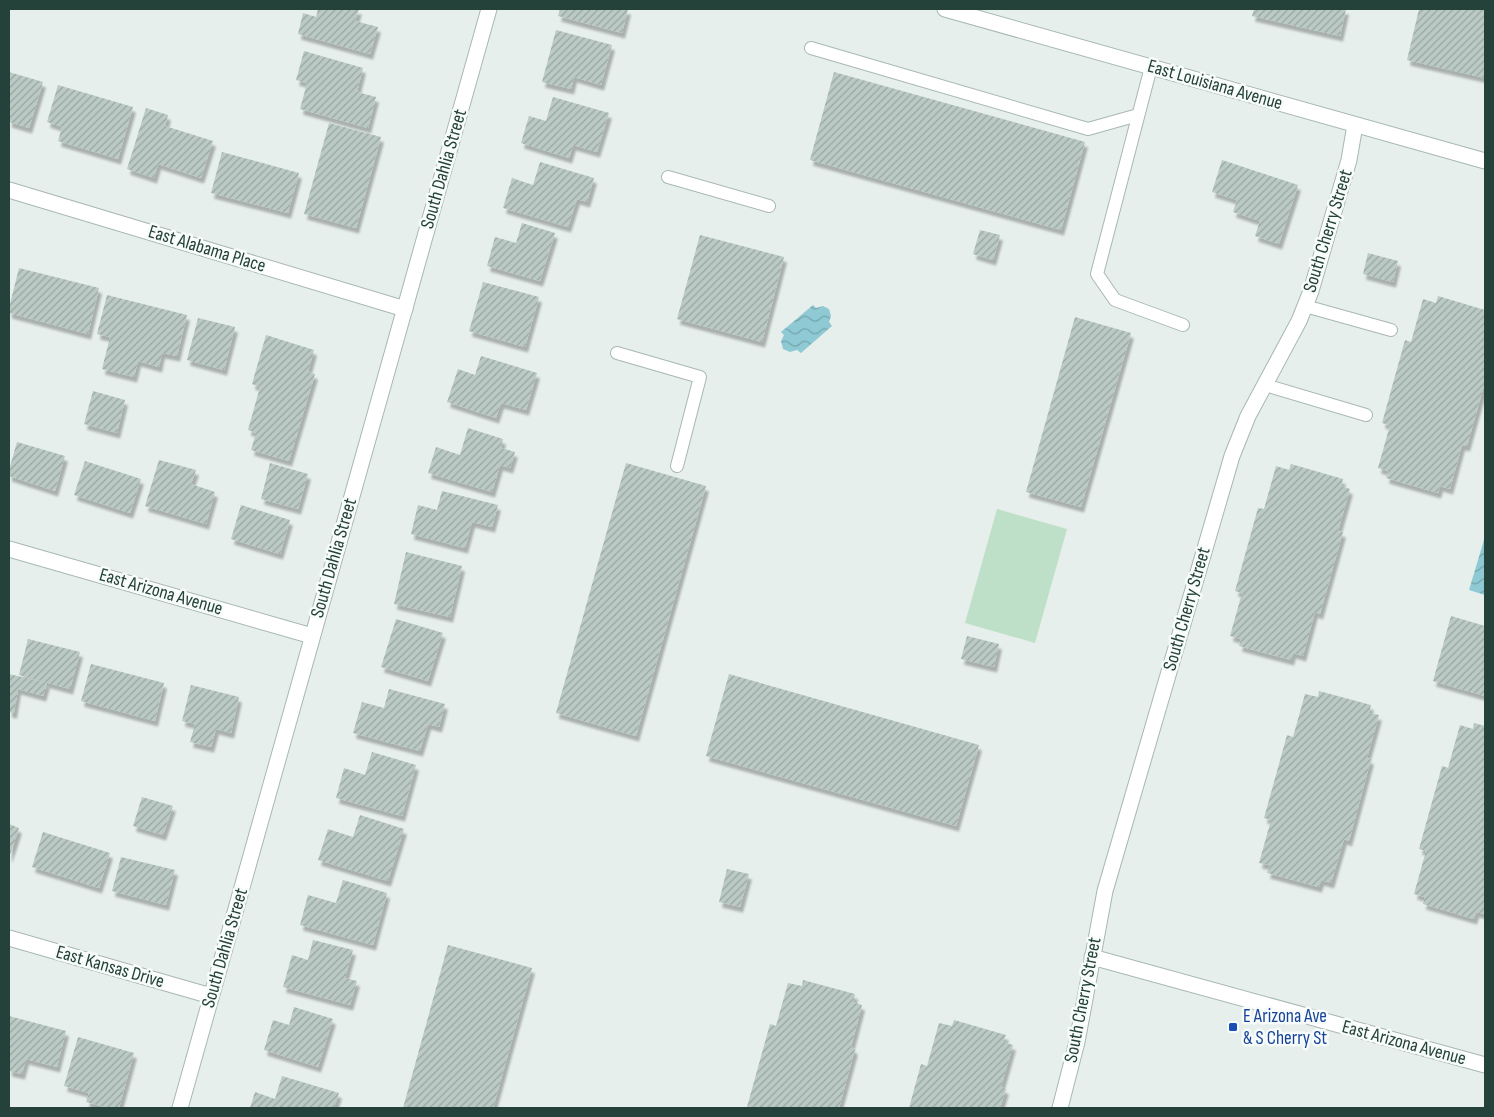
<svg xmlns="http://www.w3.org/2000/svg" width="1494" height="1117" viewBox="0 0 1494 1117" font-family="'Sofia Sans Condensed',sans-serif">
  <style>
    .pitch { fill: #bfe0c8 }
    .water { fill: url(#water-waves) }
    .building { fill: url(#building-hatch); filter: url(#shadow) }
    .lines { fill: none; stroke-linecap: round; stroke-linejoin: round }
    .service-casing { stroke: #a8b8b2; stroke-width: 14 }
    .minor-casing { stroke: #a8b8b2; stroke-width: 17 }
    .tertiary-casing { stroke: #a8b8b2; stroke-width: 17 }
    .service { stroke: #fff; stroke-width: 12 }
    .minor { stroke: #fff; stroke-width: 15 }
    .tertiary { stroke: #fff; stroke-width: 15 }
    .transit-dot { fill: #1a4fb4; stroke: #f7fbf9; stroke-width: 2 }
    .labels { text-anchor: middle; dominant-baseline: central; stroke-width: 5; stroke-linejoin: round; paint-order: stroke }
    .street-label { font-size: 19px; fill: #24423a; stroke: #f7fbf9 }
    .transit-label { font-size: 19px; fill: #164399; stroke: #f7fbf9; text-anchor: start }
  </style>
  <defs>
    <pattern id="water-waves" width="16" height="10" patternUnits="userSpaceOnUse" patternTransform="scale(1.25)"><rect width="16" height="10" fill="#8ec9d4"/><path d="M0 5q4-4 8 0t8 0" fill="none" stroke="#74a5ad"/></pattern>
    <pattern id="building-hatch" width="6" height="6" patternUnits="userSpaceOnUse" patternTransform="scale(1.25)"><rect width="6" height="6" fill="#bbcac4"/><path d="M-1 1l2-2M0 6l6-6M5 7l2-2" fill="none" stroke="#98a6a0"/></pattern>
    <filter id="shadow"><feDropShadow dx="3" dy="5.5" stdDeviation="1" flood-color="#0004"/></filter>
  </defs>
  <rect width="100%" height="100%" fill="#e6efeb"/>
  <polygon class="pitch" points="997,509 1067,529 1035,643 965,623"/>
  <g class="water">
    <polygon points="813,305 816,308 823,306 829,309 831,316 829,322 832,326 801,353 797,350 790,352 783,349 781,341 784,335 781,332"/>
    <polygon points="1484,540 1485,540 1485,595 1469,590"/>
  </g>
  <g class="building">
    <polygon points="318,9 359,9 355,21 378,27 370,54 298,34 303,13 316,17"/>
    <polygon points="560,9 628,9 622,33 558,16"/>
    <polygon points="1254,9 1346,9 1340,36 1252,16"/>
    <polygon points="1419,9 1485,9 1485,78 1407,60"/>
    <polygon points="556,30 612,45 601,85 574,77 571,89 542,82"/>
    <polygon points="304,51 363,68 357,92 376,97 368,128 300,109 307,83 296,80"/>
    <polygon points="9,72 43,82 29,128 9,122"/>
    <polygon points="834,72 1085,142 1061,230 810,160"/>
    <polygon points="58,85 133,107 118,159 58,141 62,127 47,122"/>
    <polygon points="553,97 609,113 597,152 573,145 569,158 521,143 529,116 546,121"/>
    <polygon points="146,108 168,115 165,126 213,141 201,178 158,164 154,178 127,169"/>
    <polygon points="329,123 381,137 356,228 304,214"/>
    <polygon points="222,152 299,173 288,213 211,193"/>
    <polygon points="1222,160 1298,185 1279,244 1255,236 1260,221 1233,212 1237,200 1212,192"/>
    <polygon points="540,162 594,178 587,202 577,199 568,227 503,208 512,178 533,185"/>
    <polygon points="522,223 555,233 540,281 487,266 495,237 516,243"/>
    <polygon points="980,230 1000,235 993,260 973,254"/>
    <polygon points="700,235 784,257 762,342 677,319"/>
    <polygon points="1368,253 1398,261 1393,282 1363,274"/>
    <polygon points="19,268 99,288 88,334 9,313 9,308"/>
    <polygon points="483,282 539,297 525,347 469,331"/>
    <polygon points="107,295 187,315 177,356 162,353 159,367 138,361 134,377 102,369 110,337 97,334"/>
    <polygon points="1438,296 1485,310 1485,382 1467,446 1462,445 1450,489 1440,486 1438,493 1386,478 1388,471 1378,468 1390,425 1382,423 1405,340 1411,342 1423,299 1436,303"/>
    <polygon points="1075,317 1131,333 1081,507 1026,492"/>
    <polygon points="198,318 235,327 224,370 187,360"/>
    <polygon points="266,335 314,350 308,372 315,374 289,461 251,450 256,433 248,430 260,387 252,384"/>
    <polygon points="481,356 537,373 526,410 501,403 496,418 447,402 458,369 475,375"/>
    <polygon points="93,391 125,400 117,433 84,424"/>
    <polygon points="468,428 503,439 501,448 515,452 510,468 500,465 492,492 428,473 436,447 460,455"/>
    <polygon points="17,442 65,456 55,491 9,476 9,470"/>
    <polygon points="159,460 196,470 191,484 215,492 206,524 145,506"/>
    <polygon points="85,461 141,479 130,513 74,495"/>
    <polygon points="270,463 308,474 298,509 261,499"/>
    <polygon points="626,463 706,486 636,736 556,713"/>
    <polygon points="1291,464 1343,479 1341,486 1350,489 1338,531 1343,532 1320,614 1315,612 1303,656 1293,653 1291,660 1239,646 1241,639 1230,636 1242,593 1235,591 1258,508 1264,509 1276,466 1289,470"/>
    <polygon points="442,491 498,505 492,527 472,522 465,548 411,534 418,505 437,510"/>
    <polygon points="241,505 290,520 280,554 231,539"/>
    <polygon points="406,552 462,566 450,617 394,604"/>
    <polygon points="1451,616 1485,626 1485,696 1433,681"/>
    <polygon points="396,619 443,633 428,681 381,667"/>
    <polygon points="967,636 999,644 994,667 961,659"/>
    <polygon points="28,639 80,652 70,689 19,675"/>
    <polygon points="91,664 164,683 155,721 81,701"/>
    <polygon points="9,674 47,683 43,696 18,689 14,713 9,712"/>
    <polygon points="729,674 979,745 956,826 706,756"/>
    <polygon points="191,685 239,697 231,733 216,729 211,747 190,742 195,724 182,721"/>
    <polygon points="389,689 445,704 439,727 428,724 420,751 353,733 362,702 384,708"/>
    <polygon points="1319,691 1371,705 1369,713 1379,715 1367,758 1371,759 1349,841 1344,839 1331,883 1321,880 1319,887 1267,873 1270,865 1259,863 1271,820 1264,818 1287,735 1293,737 1305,694 1318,697"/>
    <polygon points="1474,723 1485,726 1485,914 1476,912 1474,919 1423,904 1425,897 1414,894 1426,851 1419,849 1442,766 1448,768 1460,725 1473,729"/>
    <polygon points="372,752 416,765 402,816 336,798 344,768 365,775"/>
    <polygon points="142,797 173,806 163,835 133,826"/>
    <polygon points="360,815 404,829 388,881 318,860 328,829 353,837"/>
    <polygon points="9,824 19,828 9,858"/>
    <polygon points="43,832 110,853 99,888 32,867"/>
    <polygon points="121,857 175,870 166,905 112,891"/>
    <polygon points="727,869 749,874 740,907 719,902"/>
    <polygon points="343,880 387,893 373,945 300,925 308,895 336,903"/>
    <polygon points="313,940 353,950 345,978 357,981 350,1005 283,987 292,955 308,960"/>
    <polygon points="448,945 532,968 493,1108 403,1108"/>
    <polygon points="803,980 855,994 853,1002 862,1005 851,1047 855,1049 839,1108 747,1107 770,1024 776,1026 788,983 802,986"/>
    <polygon points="294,1007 333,1019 318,1067 264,1050 273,1020 289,1025"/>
    <polygon points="9,1016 66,1031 57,1067 26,1059 22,1074 9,1071"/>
    <polygon points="954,1020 1006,1035 1003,1042 1013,1045 1001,1087 1006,1089 1000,1108 909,1108 921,1064 927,1066 939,1023 952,1026"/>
    <polygon points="78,1037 134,1053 119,1108 108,1108 86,1102 89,1093 64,1086"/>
    <polygon points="282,1076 339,1093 334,1108 250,1108 255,1092 275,1099"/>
  </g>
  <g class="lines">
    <defs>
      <g id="service">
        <polyline points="811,48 1088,129 1138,115"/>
        <polyline points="1151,67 1097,274 1115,300 1183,325"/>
        <polyline points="668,177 769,206"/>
        <polyline points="1305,306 1391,330"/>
        <polyline points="617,353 700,377 677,466"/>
        <polyline points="1265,385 1366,415"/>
      </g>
      <g id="minor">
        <polyline points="9,190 405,309"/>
        <polyline points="9,549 312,636"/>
        <polyline points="9,938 211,996"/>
        <polyline points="1092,957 1485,1065"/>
        <polyline points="1060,1108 1077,1042 1105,891 1232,456 1248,416 1299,321 1311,291 1349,160 1355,125"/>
      </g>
      <g id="tertiary">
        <polyline points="945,9 1485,161"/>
        <polyline points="180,1108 489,9"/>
      </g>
    </defs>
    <use href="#service" class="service-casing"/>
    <use href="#minor" class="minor-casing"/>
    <use href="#tertiary" class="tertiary-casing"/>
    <use href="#service" class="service"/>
    <use href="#minor" class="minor"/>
    <use href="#tertiary" class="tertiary"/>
  </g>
  <rect class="transit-dot" x="1228" y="1022" width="10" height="10" rx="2.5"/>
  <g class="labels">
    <g class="street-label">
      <text transform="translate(1215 85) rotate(16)">East Louisiana Avenue</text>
      <text transform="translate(444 169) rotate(-74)">South Dahlia Street</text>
      <text transform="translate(1328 231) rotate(-73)">South Cherry Street</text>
      <text transform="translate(207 249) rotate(17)">East Alabama Place</text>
      <text transform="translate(334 558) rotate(-74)">South Dahlia Street</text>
      <text transform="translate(161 592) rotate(16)">East Arizona Avenue</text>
      <text transform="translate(1187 609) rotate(-74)">South Cherry Street</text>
      <text transform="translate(225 948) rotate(-74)">South Dahlia Street</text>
      <text transform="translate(110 967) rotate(16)">East Kansas Drive</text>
      <text transform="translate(1083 1000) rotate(-79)">South Cherry Street</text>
      <text transform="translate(1404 1043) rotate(15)">East Arizona Avenue</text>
    </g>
    <g class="transit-label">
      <text x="1243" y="1016">E Arizona Ave<tspan x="1243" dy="22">&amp; S Cherry St</tspan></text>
    </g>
  </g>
  <rect width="1494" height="1117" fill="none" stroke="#24423a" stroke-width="20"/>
</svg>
